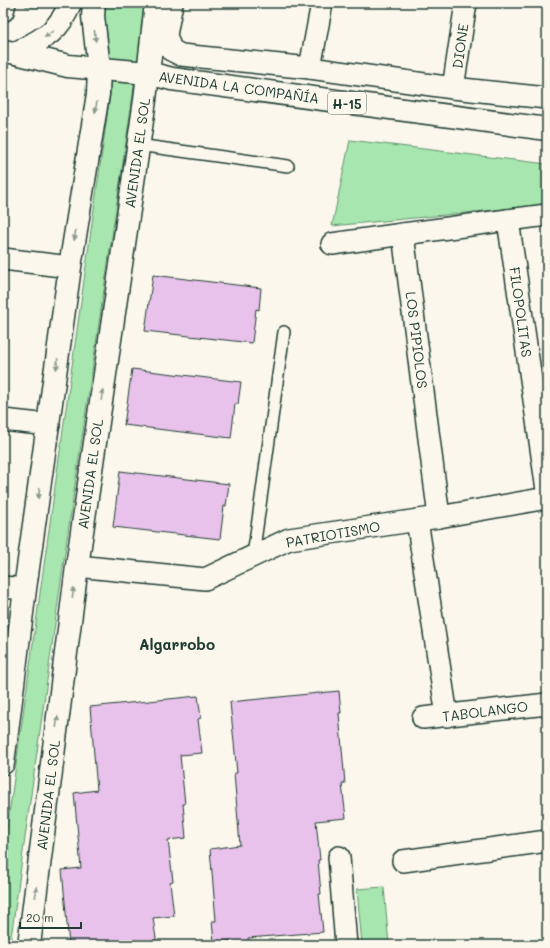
<svg xmlns="http://www.w3.org/2000/svg" width="550" height="948" viewBox="0 0 550 948" font-family="Mali,sans-serif">
  <style>
    .green { fill: #a7e6ae; stroke: #639271 }
    .building { fill: #e8c2eb; stroke: #1f3d34 }
    .lines { fill: none; stroke-linecap: round; stroke-linejoin: round }
    .lane-casing { stroke: #1f3d34; stroke-width: 14 }
    .street-casing { stroke: #1f3d34; stroke-width: 24 }
    .secondary-casing { stroke: #1f3d34; stroke-width: 25 }
    .primary-casing { stroke: #1f3d34; stroke-width: 25 }
    .lane { stroke: #fbf7ec; stroke-width: 11 }
    .street { stroke: #fbf7ec; stroke-width: 21 }
    .secondary { stroke: #fbf7ec; stroke-width: 22 }
    .primary { stroke: #fbf7ec; stroke-width: 22 }
    .oneway { fill: #8d9a90 }
    .labels { text-anchor: middle; dominant-baseline: central; stroke-width: 4; stroke-linejoin: round; paint-order: stroke }
    .shield { fill: #fbf7ec; stroke: #61756b; stroke-width: 1 }
    .shield-label { font-size: 13px; font-weight: bold; fill: #1f3d34 }
    .street-label { font-size: 14px; fill: #1f3d34; stroke: #fbf7ec }
    .neighbourhood-label { font-size: 15px; font-weight: bold; fill: #1f3d34; stroke: #fbf7ec }
  </style>
  <rect width="100%" height="100%" fill="#fbf7ec"/>
  <filter id="ink" filterUnits="userSpaceOnUse"><feTurbulence type="fractalNoise" baseFrequency=".025" numOctaves="2"/><feDisplacementMap in="SourceGraphic" scale="8" xChannelSelector="R" yChannelSelector="G"/><feConvolveMatrix kernelMatrix="1 2 1 2 8 2 1 2 1" color-interpolation-filters="sRGB"/></filter>
  <g filter="url(#ink)">
    <g class="green">
      <polygon points="26,3 55,3 49,7 26,7"/>
      <polygon points="103,3 149,3 134,88 64,559 10,945 3,945 3,857 111,88"/>
      <polygon points="350,140 547,164 547,205 332,226"/>
      <polygon points="384,887 389,945 362,945 357,889"/>
    </g>
    <g class="building">
      <polygon points="153,275 261,288 259,310 256,309 252,343 145,331"/>
      <polygon points="132,369 241,382 238,404 235,404 231,438 124,425"/>
      <polygon points="120,471 229,484 226,506 224,506 220,539 113,527"/>
      <polygon points="339,691 341,713 339,713 345,784 342,784 346,818 316,821 320,860 318,860 321,894 319,894 323,932 248,938 249,945 233,945 233,940 214,942 212,921 216,921 210,849 240,845 234,773 237,773 230,702"/>
      <polygon points="198,696 201,718 198,719 202,753 180,755 185,804 183,804 186,838 168,840 173,881 170,882 174,916 153,918 157,945 69,945 62,870 81,868 74,793 97,790 90,707"/>
    </g>
    <g class="lines">
      <defs>
        <g id="lane">
          <polyline points="138,145 288,166"/>
          <polyline points="253,556 284,332"/>
        </g>
        <g id="street">
          <polyline points="172,3 166,35 171,50 181,55 310,68 453,88 547,98"/>
          <polyline points="3,11 5,3"/>
          <polyline points="310,68 322,3"/>
          <polyline points="453,88 466,3"/>
          <polyline points="547,215 508,220 547,490"/>
          <polyline points="403,234 508,220"/>
          <polyline points="332,244 403,234 439,517"/>
          <polyline points="3,259 70,267"/>
          <polyline points="3,420 49,425"/>
          <polyline points="417,520 447,716"/>
          <polyline points="77,566 205,579 289,539 439,517 547,498"/>
          <polyline points="3,587 25,589"/>
          <polyline points="423,718 547,704"/>
          <polyline points="339,857 346,945"/>
          <polyline points="403,861 547,841"/>
        </g>
        <g id="secondary">
          <polyline points="3,763 25,589 70,267 98,94 99,68 93,16 94,3"/>
          <polyline points="29,945 77,566 145,100 156,3"/>
        </g>
        <g id="primary">
          <polyline points="3,51 16,53 68,66 148,73 172,79 547,129"/>
          <path d="M16,53C41,40 60,32 70,3"/>
        </g>
      </defs>
      <use href="#lane" class="lane-casing"/>
      <use href="#street" class="street-casing"/>
      <use href="#secondary" class="secondary-casing"/>
      <use href="#primary" class="primary-casing"/>
      <use href="#lane" class="lane"/>
      <use href="#street" class="street"/>
      <use href="#secondary" class="secondary"/>
      <use href="#primary" class="primary"/>
    </g>
    <defs><path id="oneway-solid" d="M-6-.8H1V-3.2L6.5 0L1 3.2V.8H-6Z"/></defs>
    <g class="oneway">
      <use href="#oneway-solid" transform="translate(49 34) rotate(142)"/>
      <use href="#oneway-solid" transform="translate(95 36) rotate(84)"/>
      <use href="#oneway-solid" transform="translate(96 107) rotate(100)"/>
      <use href="#oneway-solid" transform="translate(75 235) rotate(99)"/>
      <use href="#oneway-solid" transform="translate(57 364) rotate(98)"/>
      <use href="#oneway-solid" transform="translate(102 395) rotate(-82)"/>
      <use href="#oneway-solid" transform="translate(39 493) rotate(98)"/>
      <use href="#oneway-solid" transform="translate(73 593) rotate(-83)"/>
      <use href="#oneway-solid" transform="translate(57 722) rotate(-83)"/>
      <use href="#oneway-solid" transform="translate(36 892) rotate(-83)"/>
    </g>
  </g>
  <g class="labels">
    <rect class="shield" x="328" y="92" width="38" height="22" rx="3"/>
    <g class="shield-label">
      <text x="347" y="103">H-15</text>
    </g>
    <g class="street-label">
      <text transform="translate(460 46) rotate(-82)">DIONE</text>
      <text transform="translate(239 87) rotate(8)">AVENIDA LA COMPAÑÍA</text>
      <text transform="translate(137 153) rotate(-82)">AVENIDA EL SOL</text>
      <text transform="translate(521 312) rotate(82)">FILOPOLITAS</text>
      <text transform="translate(417 340) rotate(83)">LOS PIPIOLOS</text>
      <text transform="translate(90 474) rotate(-82)">AVENIDA EL SOL</text>
      <text transform="translate(333 534) rotate(-10)">PATRIOTISMO</text>
      <text transform="translate(485 711) rotate(-7)">TABOLANGO</text>
      <text transform="translate(48 795) rotate(-83)">AVENIDA EL SOL</text>
    </g>
    <g class="neighbourhood-label">
      <text x="177" y="644">Algarrobo</text>
    </g>
  </g>
  <rect width="550" height="948" fill="none" stroke="#fbf7ec" stroke-width="16"/>
  <rect x="8" y="8" width="534" height="932" fill="none" stroke="#1f3d34" stroke-width="1.5" filter="url(#ink)"/>
  <path d="M20 922v6h61v-6" fill="none" stroke="#1f3d34" stroke-width="2"/>
  <text x="26" y="922" font-size="12" fill="#1f3d34" stroke="#fbf7ec" stroke-width="3" paint-order="stroke">20 m</text>
</svg>
